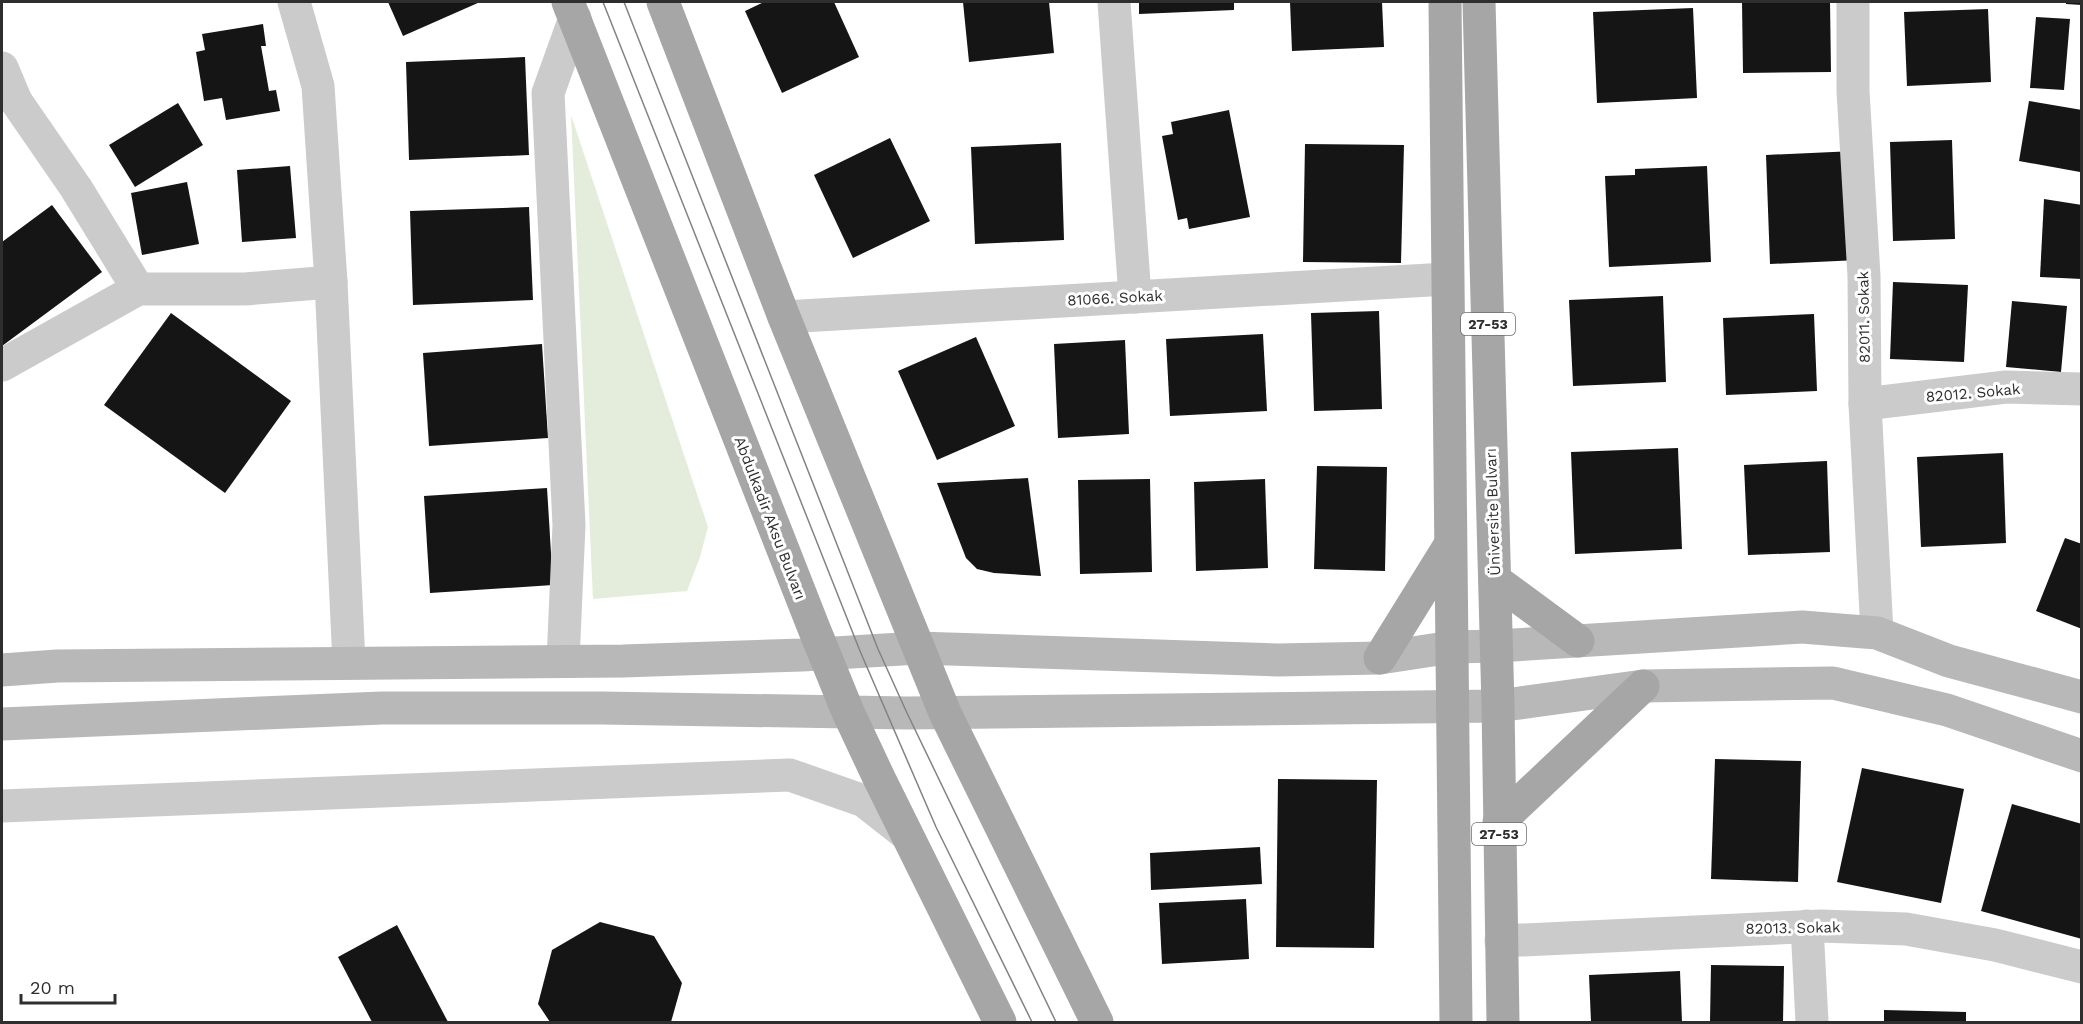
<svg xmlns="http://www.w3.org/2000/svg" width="2083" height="1024" viewBox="0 0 2083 1024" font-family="'Work Sans',sans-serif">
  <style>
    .green { fill: #e4eddb }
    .building { fill: #151515 }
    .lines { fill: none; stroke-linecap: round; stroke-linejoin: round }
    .minor { stroke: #cbcbcb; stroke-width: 33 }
    .secondary { stroke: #b8b8b8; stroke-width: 33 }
    .primary { stroke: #a6a6a6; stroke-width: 33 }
    .tram { stroke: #838383; stroke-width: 1.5 }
    .labels { text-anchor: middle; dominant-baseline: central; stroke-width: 6; stroke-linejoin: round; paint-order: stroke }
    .shield { fill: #fff; stroke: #6d6d6d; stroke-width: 1.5 }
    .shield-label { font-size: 14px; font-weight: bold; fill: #2e2e2e }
    .street-label { font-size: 15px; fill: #2e2e2e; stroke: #fff }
  </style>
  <rect width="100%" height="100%" fill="#fff"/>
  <polygon class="green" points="571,115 708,527 700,557 687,591 593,599"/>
  <g class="building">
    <polygon points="388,2 480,2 403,36"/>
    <polygon points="764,2 834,2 859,57 782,93 745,11"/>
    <polygon points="963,2 1049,2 1054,53 969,62"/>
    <polygon points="1139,2 1234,2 1234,10 1139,14"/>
    <polygon points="1290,2 1382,2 1384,47 1292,51"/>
    <polygon points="1742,2 1830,2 1831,72 1743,73"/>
    <polygon points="2066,2 2082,2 2082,5 2066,4"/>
    <polygon points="1693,8 1697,98 1597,103 1593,12"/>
    <polygon points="1988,9 1991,82 1907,86 1904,12"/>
    <polygon points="2036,17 2070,19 2064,90 2030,88"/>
    <polygon points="263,24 266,46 261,46 269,91 276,90 280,111 226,120 222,98 204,101 196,52 205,50 202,34"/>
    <polygon points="525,57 529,155 409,160 406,62"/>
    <polygon points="2029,101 2082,110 2082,159 2080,172 2019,161"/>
    <polygon points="178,103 203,145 135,187 109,145"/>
    <polygon points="1229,110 1250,217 1189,229 1187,218 1178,220 1162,136 1173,134 1171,122"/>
    <polygon points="890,138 930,221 853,258 814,175"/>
    <polygon points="1952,140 1955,239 1893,241 1890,142"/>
    <polygon points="1061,143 1064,240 975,244 971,147"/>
    <polygon points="1305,144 1404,145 1401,263 1303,262"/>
    <polygon points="1855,151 1859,260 1770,264 1766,155"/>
    <polygon points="290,166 296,238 242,242 237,170"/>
    <polygon points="1707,166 1711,262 1609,267 1605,176 1635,175 1635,169"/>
    <polygon points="187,182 199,244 142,255 131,193"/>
    <polygon points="2044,199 2082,205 2082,279 2040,277"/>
    <polygon points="52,205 102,272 2,346 2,242"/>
    <polygon points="529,207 533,300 413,305 410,211"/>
    <polygon points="1893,282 1968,285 1964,362 1890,359"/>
    <polygon points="1663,296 1666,382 1573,386 1569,300"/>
    <polygon points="2012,301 2067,306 2061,372 2006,367"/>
    <polygon points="1379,311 1382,409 1314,411 1311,313"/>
    <polygon points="171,313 291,401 225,493 104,405"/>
    <polygon points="1814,314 1817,391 1726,395 1723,318"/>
    <polygon points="1263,334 1267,411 1170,416 1166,339"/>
    <polygon points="976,337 1015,426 937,460 898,371"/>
    <polygon points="1125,340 1129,434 1058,438 1054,344"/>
    <polygon points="542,344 548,438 429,446 423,353"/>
    <polygon points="1678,448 1682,549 1575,554 1571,452"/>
    <polygon points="2003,453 2006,543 1921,547 1917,457"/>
    <polygon points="1827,461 1830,552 1748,555 1744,465"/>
    <polygon points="1317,466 1387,467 1385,571 1314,569"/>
    <polygon points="1028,478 1041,576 994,573 977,569 966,558 937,483"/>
    <polygon points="1150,479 1152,572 1080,574 1078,480"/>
    <polygon points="1265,479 1268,568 1196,571 1194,482"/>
    <polygon points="547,488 553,585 430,593 424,496"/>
    <polygon points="2065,538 2082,544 2082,629 2036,611"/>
    <polygon points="1715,759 1801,761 1798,882 1711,879"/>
    <polygon points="1862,768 1964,789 1941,903 1837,882"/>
    <polygon points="1278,779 1377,780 1374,948 1276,947"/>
    <polygon points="2012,804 2082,824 2082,939 1981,911"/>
    <polygon points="1260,847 1262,884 1151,890 1150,853"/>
    <polygon points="1246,899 1249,959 1162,964 1159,903"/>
    <polygon points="600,922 654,936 682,983 671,1022 550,1022 538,1004 552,950"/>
    <polygon points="397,925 448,1022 372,1022 338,957"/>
    <polygon points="1711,965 1784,966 1783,1022 1710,1022"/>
    <polygon points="1680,971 1682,1022 1591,1022 1589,975"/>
    <polygon points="1884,1010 1966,1012 1966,1022 1884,1022"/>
  </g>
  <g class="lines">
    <g class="minor">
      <polyline points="294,2 318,86 331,282 349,663"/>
      <polyline points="1114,2 1135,297"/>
      <polyline points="1853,2 1853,91 1864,276 1865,404 1877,633"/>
      <polyline points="2,68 16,101 76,188 138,289"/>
      <polyline points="784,317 1447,279"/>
      <polyline points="2,365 138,289 245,289 331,282"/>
      <polyline points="1865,404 2006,387 2082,389"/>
      <polyline points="563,661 569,525 548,93 575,18"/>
      <polyline points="2,806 790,775 864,801 906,834"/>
      <polyline points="1807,926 1812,1022"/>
      <polyline points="1501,941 1821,926 1906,929 1995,945 2082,967"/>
    </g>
    <g class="secondary">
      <polyline points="2,670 57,666 623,661 802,655 918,648 1278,660 1380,658 1452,647 1497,646 1802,627 1877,633 1949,661 2082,697"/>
      <polyline points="2,724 382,708 602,708 907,713 1498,706 1643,686 1833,683 1947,710 2082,756"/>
    </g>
    <g class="primary">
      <polyline points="568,2 813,626 848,712 879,778 1000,1022"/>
      <polyline points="663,2 784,317 945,713 1097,1022"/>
      <polyline points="1445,2 1456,1022"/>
      <polyline points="1479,2 1498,706 1503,1022"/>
      <polyline points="1495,580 1578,641"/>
      <polyline points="1380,658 1450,545"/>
      <polyline points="1499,822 1643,686"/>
    </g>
    <g class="tram">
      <polyline points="603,2 860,651 936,827 1032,1022"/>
      <polyline points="624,2 878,649 907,713 1056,1022"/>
    </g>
  </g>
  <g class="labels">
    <g class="shield">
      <rect x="1461" y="313" width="54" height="22" rx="4.5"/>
      <rect x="1472" y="823" width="54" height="22" rx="4.5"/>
    </g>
    <g class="shield-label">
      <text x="1488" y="324">27-53</text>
      <text x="1499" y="834">27-53</text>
    </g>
    <g class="street-label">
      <text transform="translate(1115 298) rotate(-3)">81066. Sokak</text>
      <text transform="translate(1864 317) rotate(-91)">82011. Sokak</text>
      <text transform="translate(1973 393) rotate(-5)">82012. Sokak</text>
      <text transform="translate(1493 512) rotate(-92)">Üniversite Bulvarı</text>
      <text transform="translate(770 518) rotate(69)">Abdulkadir Aksu Bulvarı</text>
      <text transform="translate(1793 928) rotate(-1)">82013. Sokak</text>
    </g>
  </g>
  <rect width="2083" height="1024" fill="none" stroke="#2e2e2e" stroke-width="6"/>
  <path d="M21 994v9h94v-9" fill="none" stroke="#2e2e2e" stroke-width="3"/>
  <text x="30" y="994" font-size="18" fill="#2e2e2e" stroke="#ffffff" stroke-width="4.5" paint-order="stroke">20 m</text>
</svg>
